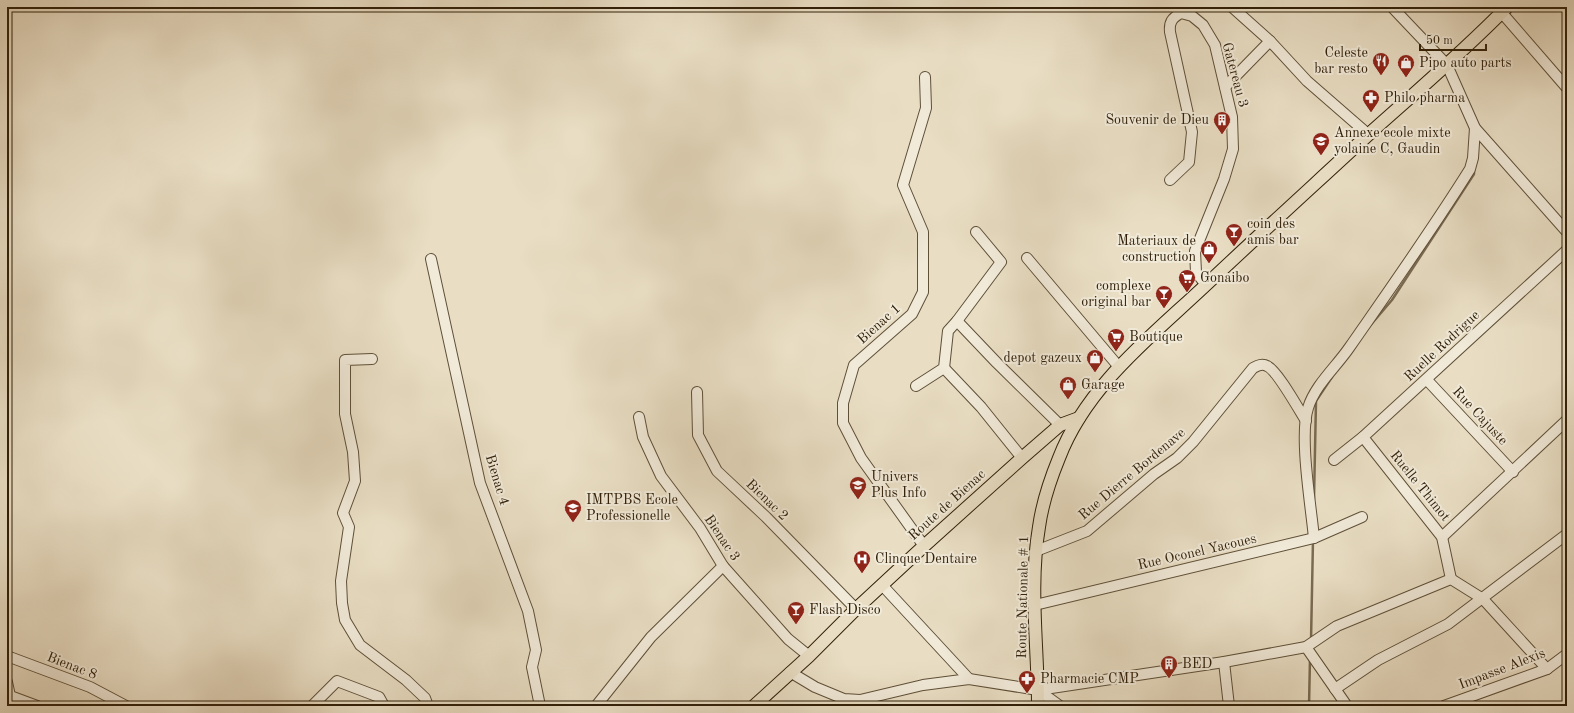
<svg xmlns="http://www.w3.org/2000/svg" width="1574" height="713" viewBox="0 0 1574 713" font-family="'Old Standard TT',serif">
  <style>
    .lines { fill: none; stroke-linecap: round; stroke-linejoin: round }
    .stream { stroke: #7a6b53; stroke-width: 2.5 }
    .minor-casing { stroke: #5f5038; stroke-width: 12 }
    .major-casing { stroke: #312009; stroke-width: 14 }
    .minor { stroke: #f1ead9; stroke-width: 10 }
    .major { stroke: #e9dec4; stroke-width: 12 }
    .labels { text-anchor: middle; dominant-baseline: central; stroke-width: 4; stroke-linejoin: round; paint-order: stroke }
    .poi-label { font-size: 14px; fill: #312009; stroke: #f1ead9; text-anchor: start }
    .street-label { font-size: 14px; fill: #312009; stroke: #f1ead9 }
  </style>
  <rect width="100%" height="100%" fill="#e9dec4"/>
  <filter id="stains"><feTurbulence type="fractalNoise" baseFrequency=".005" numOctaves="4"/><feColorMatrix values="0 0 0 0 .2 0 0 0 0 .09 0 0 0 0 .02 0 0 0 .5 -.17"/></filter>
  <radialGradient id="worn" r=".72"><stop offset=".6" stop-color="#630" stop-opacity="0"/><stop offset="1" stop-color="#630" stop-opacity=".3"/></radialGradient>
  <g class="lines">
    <g class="stream">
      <polyline points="1368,328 1392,300 1474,174 1474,170"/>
      <polyline points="1314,499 1316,401 1332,377"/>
      <polyline points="1311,641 1313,540"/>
      <polyline points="1309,706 1310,658"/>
    </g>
    <defs>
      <g id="minor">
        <polyline points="1232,7 1270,41 1307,81 1369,135"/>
        <polyline points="1392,7 1447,65 1475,128 1567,232"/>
        <polyline points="1502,13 1567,88"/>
        <polyline points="1225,87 1270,41"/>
        <path d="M1170,180L1189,162L1192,132L1170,32C1169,22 1172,18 1181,13L1192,16L1203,25L1215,45L1232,117L1233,149L1224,179L1195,251L1196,272L1206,285"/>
        <polyline points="1027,258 1119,367"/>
        <polyline points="431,259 480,483 528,611 536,650 532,667 540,706"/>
        <polyline points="957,321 997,363 1060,425"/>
        <polyline points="372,359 345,360 345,414 353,452 355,481 343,513 349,527 341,581 342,603 345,620 360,645 406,680 425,698 428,706"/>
        <polyline points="944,368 981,407 1022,458"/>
        <polyline points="1427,380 1513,472"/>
        <polyline points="916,386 944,368 948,331 957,321 1001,262 976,232"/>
        <polyline points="697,392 698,435 717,471 766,517 856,609"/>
        <polyline points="639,417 643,437 661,476 700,528 723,566 788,639 809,656"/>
        <polyline points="1363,437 1442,537 1451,579"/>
        <polyline points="1334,460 1363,437 1567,250"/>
        <polyline points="1442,537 1567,420"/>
        <path d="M1314,538C1311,506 1299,436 1308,408C1315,385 1336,367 1349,348C1390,289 1432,230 1470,169L1473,158L1475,128"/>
        <polyline points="924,546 861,458 843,423 843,403 854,365 912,314 923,292 923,232 903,185 926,108 925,77"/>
        <path d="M1036,551L1087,531L1154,474L1177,458L1193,442L1253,368C1257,366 1262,363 1267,366C1277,370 1299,410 1306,421"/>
        <polyline points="882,585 969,679"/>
        <polyline points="1035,605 1314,538 1362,517"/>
        <polyline points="1306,647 1347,706"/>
        <polyline points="7,656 90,687 126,706"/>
        <polyline points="1224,662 1229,706"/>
        <polyline points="790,672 815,687 844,699 860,700 923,685 969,679 1038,690 1224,662 1306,647 1337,626 1451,579 1483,599 1547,669"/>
        <polyline points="7,682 10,696 37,706"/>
        <polyline points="1335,689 1378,660 1448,624 1567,534"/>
        <polyline points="1038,690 1060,706"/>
        <polyline points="312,706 337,681 379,697 384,706"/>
        <polyline points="596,706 651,637 723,566"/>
        <polyline points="1444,706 1547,669 1567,654"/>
      </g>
      <g id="major">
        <polyline points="754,706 809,656 856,609 924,546 1022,458 1060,425 1079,418"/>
        <path d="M1038,706C1038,647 1029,586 1039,527C1042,505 1050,480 1059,458C1087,385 1152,336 1208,283C1261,233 1315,184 1369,134C1416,92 1463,52 1507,7"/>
      </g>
    </defs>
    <use href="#minor" class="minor-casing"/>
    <use href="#major" class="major-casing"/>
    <use href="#minor" class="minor"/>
    <use href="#major" class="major"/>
  </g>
  <defs>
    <symbol id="restaurant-pin" viewBox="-11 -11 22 30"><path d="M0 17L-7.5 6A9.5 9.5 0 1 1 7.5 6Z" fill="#8f2418" stroke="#f1ead9"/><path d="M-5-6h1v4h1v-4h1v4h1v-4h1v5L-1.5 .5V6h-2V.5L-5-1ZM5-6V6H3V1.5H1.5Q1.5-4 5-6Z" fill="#fff"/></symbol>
    <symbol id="shop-pin" viewBox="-11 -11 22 30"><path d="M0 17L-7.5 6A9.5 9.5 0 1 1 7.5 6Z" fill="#8f2418" stroke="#f1ead9"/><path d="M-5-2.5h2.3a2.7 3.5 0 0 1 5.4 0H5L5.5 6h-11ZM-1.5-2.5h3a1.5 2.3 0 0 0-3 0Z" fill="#fff"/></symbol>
    <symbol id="pharmacy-pin" viewBox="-11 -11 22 30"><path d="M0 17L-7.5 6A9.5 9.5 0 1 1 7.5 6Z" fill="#8f2418" stroke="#f1ead9"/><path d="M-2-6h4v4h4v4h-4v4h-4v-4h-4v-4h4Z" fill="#fff"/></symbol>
    <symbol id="building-pin" viewBox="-11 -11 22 30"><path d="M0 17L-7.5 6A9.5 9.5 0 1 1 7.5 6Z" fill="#8f2418" stroke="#f1ead9"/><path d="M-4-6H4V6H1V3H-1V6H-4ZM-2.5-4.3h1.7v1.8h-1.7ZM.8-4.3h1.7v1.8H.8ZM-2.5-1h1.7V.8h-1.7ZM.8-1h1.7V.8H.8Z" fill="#fff"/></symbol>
    <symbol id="school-pin" viewBox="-11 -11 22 30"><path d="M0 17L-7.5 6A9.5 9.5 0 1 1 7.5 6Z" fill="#8f2418" stroke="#f1ead9"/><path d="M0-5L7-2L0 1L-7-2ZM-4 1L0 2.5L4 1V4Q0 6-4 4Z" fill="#fff"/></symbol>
    <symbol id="bar-pin" viewBox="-11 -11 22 30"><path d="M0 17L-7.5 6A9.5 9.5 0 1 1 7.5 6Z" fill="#8f2418" stroke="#f1ead9"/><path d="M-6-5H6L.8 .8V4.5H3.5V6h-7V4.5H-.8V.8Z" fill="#fff"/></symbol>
    <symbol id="supermarket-pin" viewBox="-11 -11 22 30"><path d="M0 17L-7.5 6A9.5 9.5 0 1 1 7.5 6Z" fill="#8f2418" stroke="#f1ead9"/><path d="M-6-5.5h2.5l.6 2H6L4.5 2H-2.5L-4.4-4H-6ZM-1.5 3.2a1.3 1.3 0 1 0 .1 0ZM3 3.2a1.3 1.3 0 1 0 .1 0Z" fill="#fff"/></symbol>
    <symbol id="university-pin" viewBox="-11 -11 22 30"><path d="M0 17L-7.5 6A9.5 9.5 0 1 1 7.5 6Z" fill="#8f2418" stroke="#f1ead9"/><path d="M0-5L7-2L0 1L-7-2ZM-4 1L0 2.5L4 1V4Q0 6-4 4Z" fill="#fff"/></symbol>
    <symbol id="hospital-pin" viewBox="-11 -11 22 30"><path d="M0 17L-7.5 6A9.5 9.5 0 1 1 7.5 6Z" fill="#8f2418" stroke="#f1ead9"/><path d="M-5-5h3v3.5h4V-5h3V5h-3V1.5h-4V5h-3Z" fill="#fff"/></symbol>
  </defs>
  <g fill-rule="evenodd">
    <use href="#restaurant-pin" x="1371" y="51" width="20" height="27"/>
    <use href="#shop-pin" x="1396" y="53" width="20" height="27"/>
    <use href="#pharmacy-pin" x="1361" y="88" width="20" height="27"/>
    <use href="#building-pin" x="1212" y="110" width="20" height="27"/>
    <use href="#school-pin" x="1311" y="131" width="20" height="27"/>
    <use href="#bar-pin" x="1224" y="222" width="20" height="27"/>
    <use href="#shop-pin" x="1199" y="239" width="20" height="27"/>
    <use href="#supermarket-pin" x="1177" y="268" width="20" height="27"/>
    <use href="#bar-pin" x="1154" y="284" width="20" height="27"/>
    <use href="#supermarket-pin" x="1106" y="327" width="20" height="27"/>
    <use href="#shop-pin" x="1085" y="348" width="20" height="27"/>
    <use href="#shop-pin" x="1058" y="375" width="20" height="27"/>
    <use href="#university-pin" x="848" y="475" width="20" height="27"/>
    <use href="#university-pin" x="563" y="498" width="20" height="27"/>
    <use href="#hospital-pin" x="852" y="549" width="20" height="27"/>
    <use href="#bar-pin" x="786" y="600" width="20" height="27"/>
    <use href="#building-pin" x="1159" y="654" width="20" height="27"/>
    <use href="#pharmacy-pin" x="1017" y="669" width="20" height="27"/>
  </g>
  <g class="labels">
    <g class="poi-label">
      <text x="1368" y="53" text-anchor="end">Celeste<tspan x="1368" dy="16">bar resto</tspan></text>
      <text x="1419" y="63">Pipo auto parts</text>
      <text x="1384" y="98">Philo pharma</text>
      <text x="1209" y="120" text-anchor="end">Souvenir de Dieu</text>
      <text x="1334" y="133">Annexe ecole mixte<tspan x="1334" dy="16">yolaine C, Gaudin</tspan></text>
      <text x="1247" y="224">coin des<tspan x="1247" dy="16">amis bar</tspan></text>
      <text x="1196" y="241" text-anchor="end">Materiaux de<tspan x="1196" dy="16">construction</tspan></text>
      <text x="1200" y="278">Gonaibo</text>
      <text x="1151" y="286" text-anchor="end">complexe<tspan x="1151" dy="16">original bar</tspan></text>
      <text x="1129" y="337">Boutique</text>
      <text x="1082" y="358" text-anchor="end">depot gazeux</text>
      <text x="1081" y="385">Garage</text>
      <text x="871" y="477">Univers<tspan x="871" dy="16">Plus Info</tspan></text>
      <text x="586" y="500">IMTPBS Ecole<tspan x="586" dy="16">Professionelle</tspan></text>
      <text x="875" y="559">Clinque Dentaire</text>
      <text x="809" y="610">Flash Disco</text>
      <text x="1182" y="664">BED</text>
      <text x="1040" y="679">Pharmacie CMP</text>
    </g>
    <g class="street-label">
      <text transform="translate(1235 75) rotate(75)">Gatereau 3</text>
      <text transform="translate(879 324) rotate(-42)">Bienac 1</text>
      <text transform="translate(1442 346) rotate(-43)">Ruelle Rodrigue</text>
      <text transform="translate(1480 416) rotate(47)">Rue Cajuste</text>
      <text transform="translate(1132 474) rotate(-40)">Rue Dierre Bordenave</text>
      <text transform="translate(497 480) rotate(73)">Bienac 4</text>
      <text transform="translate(1420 486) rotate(51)">Ruelle Thimot</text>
      <text transform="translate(767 500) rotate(44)">Bienac 2</text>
      <text transform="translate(947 505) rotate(-42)">Route de Bienac</text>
      <text transform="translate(722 538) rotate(56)">Bienac 3</text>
      <text transform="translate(1197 552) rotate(-13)">Rue Oconel Yacoues</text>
      <text transform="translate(1023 597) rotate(-89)">Route Nationale # 1</text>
      <text transform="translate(72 666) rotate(21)">Bienac 8</text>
      <text transform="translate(1502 669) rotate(-21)">Impasse Alexis</text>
    </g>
  </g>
  <rect width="1574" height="713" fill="none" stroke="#e9dec4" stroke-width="24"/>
  <rect x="8" y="8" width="1558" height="697" fill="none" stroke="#312009" stroke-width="2"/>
  <rect x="12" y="12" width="1550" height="689" fill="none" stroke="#312009"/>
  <path d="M1420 44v6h66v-6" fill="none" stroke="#312009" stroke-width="2"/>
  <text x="1426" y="44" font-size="12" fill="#312009" stroke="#f1ead9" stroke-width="3" paint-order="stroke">50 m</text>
  <rect width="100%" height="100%" filter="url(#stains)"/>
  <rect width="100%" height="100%" fill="url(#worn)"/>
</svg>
